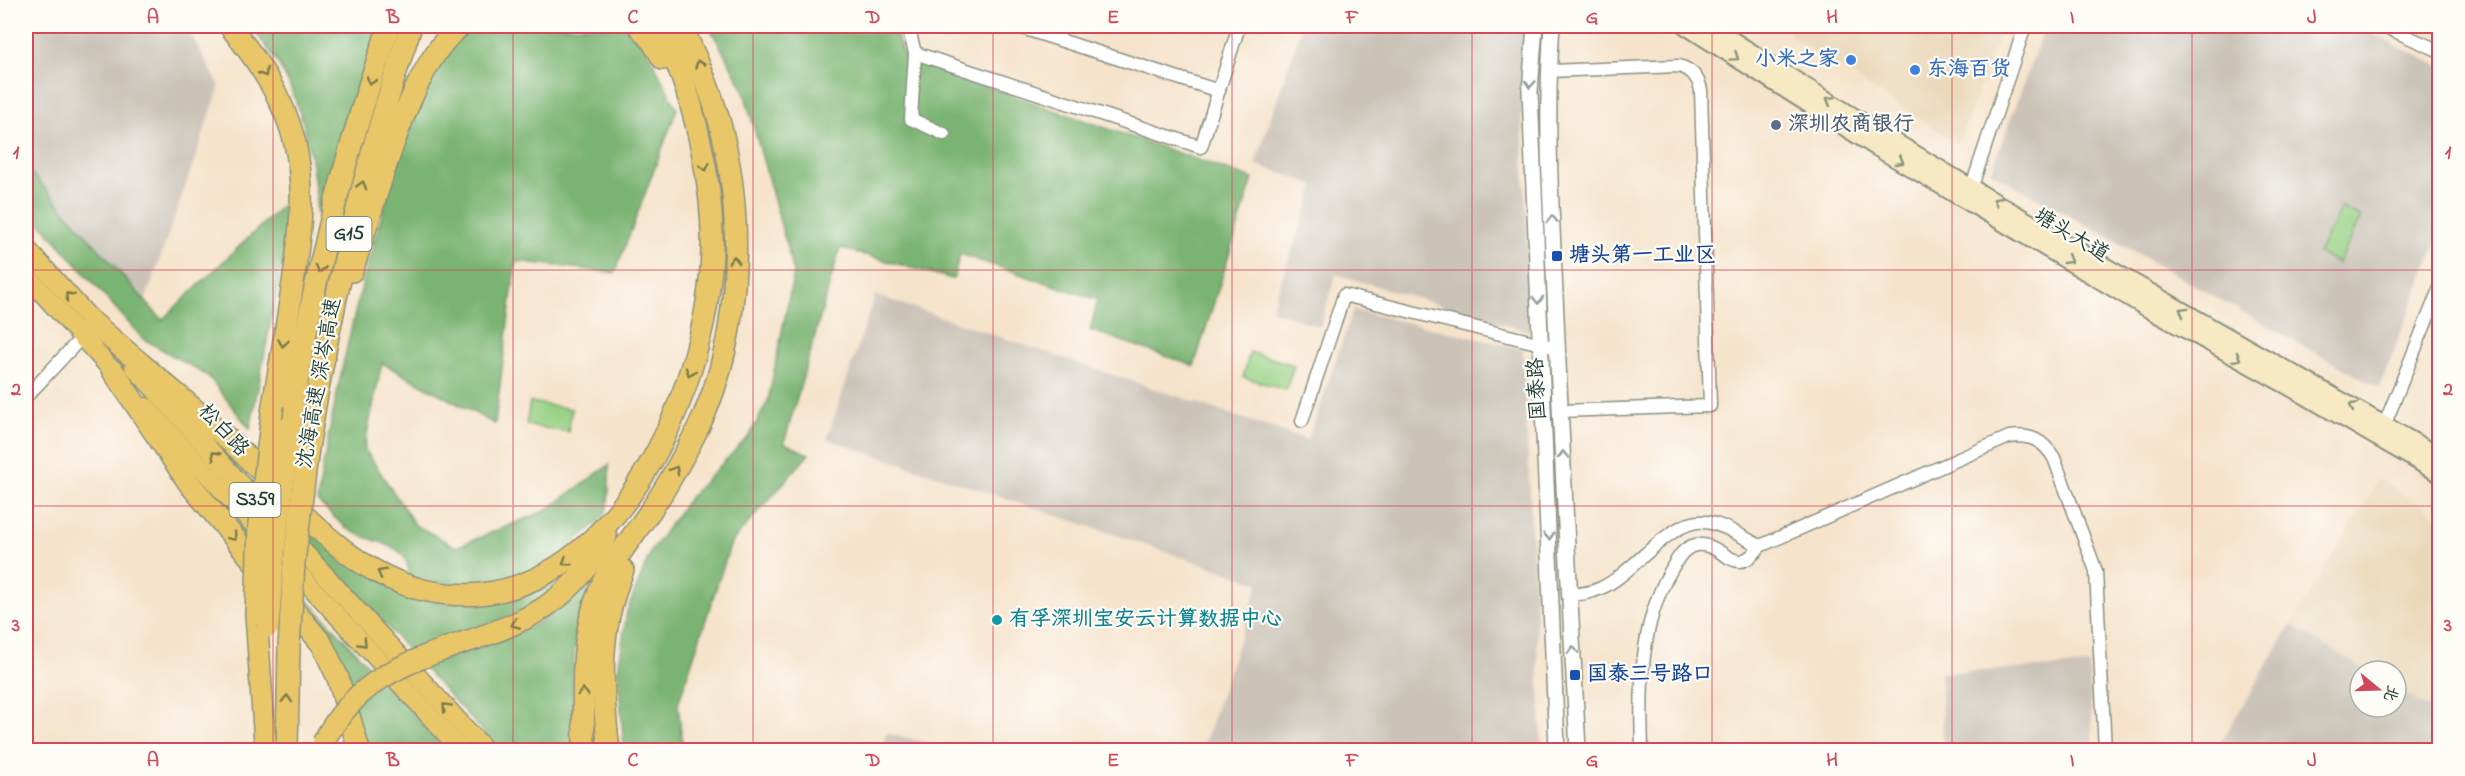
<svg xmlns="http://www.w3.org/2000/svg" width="2465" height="776" viewBox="0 0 2465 776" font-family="'Indie Flower','LXGW WenKai TC',sans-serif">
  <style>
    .built { fill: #ebd8ba }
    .industrial { fill: #cbc3b8 }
    .green { fill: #98d285; stroke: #5c885c; stroke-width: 1.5 }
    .forest { fill: #7ab472; stroke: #4c7853; stroke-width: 1.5 }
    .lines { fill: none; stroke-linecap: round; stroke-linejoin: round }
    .minor-casing { stroke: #8a9080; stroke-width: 15 }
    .tertiary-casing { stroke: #8a9080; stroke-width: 18 }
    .secondary-casing { stroke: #8a9080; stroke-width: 20 }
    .primary-casing { stroke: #8a9080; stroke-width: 21 }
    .motorway-casing { stroke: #8a9080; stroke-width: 24 }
    .minor { stroke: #fff; stroke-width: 12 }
    .tertiary { stroke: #fff; stroke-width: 15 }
    .secondary { stroke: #f6e9c3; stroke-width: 16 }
    .primary { stroke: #e9c769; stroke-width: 18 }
    .motorway { stroke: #e9c769; stroke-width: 21 }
    .motorway-bridge-casing { stroke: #8a9080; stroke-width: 24; stroke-linecap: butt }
    .motorway-bridge { stroke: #e9c769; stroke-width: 21 }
    .oneway { stroke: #8a937c }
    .oneway2 { stroke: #7a7b4c }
    .oneway3 { stroke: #8f9e9a }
    .grid { fill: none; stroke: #d1495b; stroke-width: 1.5; stroke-opacity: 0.55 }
    .shop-dot { fill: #3f7fe0; stroke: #fdfcf7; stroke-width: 2 }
    .service-dot { fill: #5c6f8a; stroke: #fdfcf7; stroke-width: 2 }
    .transit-dot { fill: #1a4fb4; stroke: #fdfcf7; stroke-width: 2 }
    .culture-dot { fill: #0f9aa8; stroke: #fdfcf7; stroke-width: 2 }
    .labels { text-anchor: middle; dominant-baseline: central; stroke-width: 4.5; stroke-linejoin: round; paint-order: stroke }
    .shield { fill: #fdfcf7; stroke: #62766e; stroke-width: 1.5 }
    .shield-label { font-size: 20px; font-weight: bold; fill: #1f3d34 }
    .shop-label { font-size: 21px; font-weight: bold; fill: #366cbe; stroke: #fdfcf7; text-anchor: end }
    .service-label { font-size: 21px; font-weight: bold; fill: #4e5e75; stroke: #fdfcf7; text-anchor: start }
    .street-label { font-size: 21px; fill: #1f3d34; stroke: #fdfcf7 }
    .transit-label { font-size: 21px; font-weight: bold; fill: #164399; stroke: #fdfcf7; text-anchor: start }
    .culture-label { font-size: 21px; font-weight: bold; fill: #0d838f; stroke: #fdfcf7; text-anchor: start }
    .neatline { fill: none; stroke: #d1495b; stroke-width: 2 }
    .grid-label { font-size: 20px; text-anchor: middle; font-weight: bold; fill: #d1495b }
  </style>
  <rect width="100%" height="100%" fill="#fdfcf7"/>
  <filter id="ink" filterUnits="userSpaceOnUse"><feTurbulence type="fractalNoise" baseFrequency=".0167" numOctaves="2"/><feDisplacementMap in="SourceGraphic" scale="12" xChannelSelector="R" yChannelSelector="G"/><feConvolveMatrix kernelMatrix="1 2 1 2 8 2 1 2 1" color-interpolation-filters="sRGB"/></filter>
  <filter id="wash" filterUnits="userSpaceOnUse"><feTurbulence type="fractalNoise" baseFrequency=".008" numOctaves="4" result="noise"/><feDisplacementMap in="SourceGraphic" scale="24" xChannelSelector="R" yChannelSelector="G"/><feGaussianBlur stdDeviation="1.35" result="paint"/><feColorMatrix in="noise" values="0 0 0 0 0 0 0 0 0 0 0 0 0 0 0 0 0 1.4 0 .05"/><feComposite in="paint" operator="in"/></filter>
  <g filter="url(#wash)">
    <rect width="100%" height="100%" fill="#f6e3cb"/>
    <g class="built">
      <polygon points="1794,26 1991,26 2002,30 1958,144 1790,35"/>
      <polygon points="2379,479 2439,516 2439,693 2430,709 2396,688 2396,671 2367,671 2291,625"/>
    </g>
    <g class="industrial">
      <polygon points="26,26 186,26 220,86 145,302 26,167"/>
      <polygon points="1302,26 1524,26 1521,100 1531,332 1336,274 1320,327 1271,310 1315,185 1255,164"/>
      <polygon points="2045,26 2355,26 2439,66 2439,236 2379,388 1991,172"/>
      <polygon points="875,295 1308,440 1353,310 1523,349 1542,750 1202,750 1259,583 827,439"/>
      <polygon points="2291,625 2367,671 2360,671 2360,707 2396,707 2396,688 2430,709 2439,693 2439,750 2216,750"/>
      <polygon points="2089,665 2093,750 1944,750 1940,673"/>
      <polygon points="887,733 959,750 880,750"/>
    </g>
    <g class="green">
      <polygon points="2341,208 2361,217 2338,263 2318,253"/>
      <polygon points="1250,352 1294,365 1286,390 1243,377"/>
      <polygon points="530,402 572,409 568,432 526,425"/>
    </g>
    <g class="forest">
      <path d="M250,26H378L317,214C315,168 304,107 280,67C272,52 261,39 250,26Z"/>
      <path d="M474,26H623L645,46L677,109L615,273L516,261L495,424L382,363L364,448L415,525L456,547L545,511L609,465C609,477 610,501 606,511C601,522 589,530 580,537C529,581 475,595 409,576C410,540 372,545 348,529C337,521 327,510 317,501C335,392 357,290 391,185C409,129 426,62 474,26Z"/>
      <polygon points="709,26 894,26 904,58 1253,179 1194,366 1090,330 1098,300 960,254 953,279 840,248 784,443 809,454 731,543 678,704 683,750 624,750 618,671 627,611 651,551 689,498 749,436 768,401 794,272 743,88"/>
      <polygon points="26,167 162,320 286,202 285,250 250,429 208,376 142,338 26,207"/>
      <polygon points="192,474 446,750 367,750 345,676"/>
      <path d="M312,535L426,601C480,608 533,600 577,566L545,597L513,615L410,652L310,544Z"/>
      <path d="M595,574C568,631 573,689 573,750H500L421,665C486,646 553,630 595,574Z"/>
    </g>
  </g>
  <g filter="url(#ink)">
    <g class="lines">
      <defs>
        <g id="minor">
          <polyline points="908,26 915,53 911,119 944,134"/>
          <polyline points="1016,26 1219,91"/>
          <polyline points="2383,26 2440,51"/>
          <polyline points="915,53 1201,147 1239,26"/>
          <path d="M1549,71L1679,66C1692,70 1698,77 1701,90L1710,406L1560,411"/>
          <polyline points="1969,195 2025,26"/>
          <polyline points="26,397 82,337"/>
          <polyline points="1302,421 1344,295 1557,348"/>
          <polyline points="2382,431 2440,287"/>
          <path d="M1570,595C1581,594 1591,593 1601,588C1632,575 1670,518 1705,522C1724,524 1742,537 1760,546L2009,437C2030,434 2043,440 2054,458L2096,571L2105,750"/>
          <path d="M1642,750C1640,689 1639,625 1671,570C1677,560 1683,547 1696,545C1724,541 1734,582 1760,546"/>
        </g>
        <g id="tertiary">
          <polyline points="1535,26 1530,91 1557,750"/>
          <path d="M1552,26C1545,114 1551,204 1555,293C1561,445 1570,598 1578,750"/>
        </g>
        <g id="secondary">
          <polyline points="1686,26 1876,147 2152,311 2306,396 2440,474"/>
          <path d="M1710,26C1857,121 2008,211 2160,298C2253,352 2347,403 2440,457"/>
        </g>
        <g id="primary">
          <polyline points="26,248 101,331"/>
          <polyline points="26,275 121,380"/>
          <polyline points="134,367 267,513"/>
          <polyline points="146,407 265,537"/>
          <polyline points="290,537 485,750"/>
          <polyline points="288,562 461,750"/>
        </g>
        <g id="motorway">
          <path d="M230,26C252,54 274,84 287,118C309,174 301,231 292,289C286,328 280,366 273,405"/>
          <polyline points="639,26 652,41 663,59"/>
          <path d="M352,271C374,208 408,65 460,26"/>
          <path d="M92,322C138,362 185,400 230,441C290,496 344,574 428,591C605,627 708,394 712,251C714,184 692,84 659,26"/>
          <polyline points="113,371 189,483 322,644 338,678 359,750"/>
          <path d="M290,426C310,290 344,155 389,26"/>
          <path d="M308,448C331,303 364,165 411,26"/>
          <polyline points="256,615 265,743"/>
          <path d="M459,644C525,624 574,601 606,536"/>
          <polyline points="287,750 289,647"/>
          <path d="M584,750C584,696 578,641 600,589C611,563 628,543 644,520C665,491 683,458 699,426C744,333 746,198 713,101C704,75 693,50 681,26"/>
          <path d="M609,750C601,685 598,632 623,570"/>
        </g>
      </defs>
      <use href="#minor" class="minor-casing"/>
      <use href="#tertiary" class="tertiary-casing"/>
      <use href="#secondary" class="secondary-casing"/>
      <use href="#primary" class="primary-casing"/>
      <use href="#motorway" class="motorway-casing"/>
      <use href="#minor" class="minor"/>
      <use href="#tertiary" class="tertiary"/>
      <use href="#secondary" class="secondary"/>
      <use href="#primary" class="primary"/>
      <use href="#motorway" class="motorway"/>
      <defs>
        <g id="motorway-bridge">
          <polyline points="256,615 259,524 273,405"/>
          <polyline points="268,627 273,559 290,426"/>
          <polyline points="289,647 294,563 308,448"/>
          <path d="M323,743C354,683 399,665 459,644"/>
        </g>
      </defs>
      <use href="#motorway-bridge" class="motorway-bridge-casing"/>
      <use href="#motorway-bridge" class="motorway-bridge"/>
    </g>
    <defs><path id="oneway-chevron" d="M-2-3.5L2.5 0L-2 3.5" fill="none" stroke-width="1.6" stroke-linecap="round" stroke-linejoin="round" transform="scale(1.5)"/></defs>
    <g class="oneway">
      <use href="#oneway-chevron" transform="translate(1735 57) rotate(34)"/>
      <use href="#oneway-chevron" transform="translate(1830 100) rotate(-148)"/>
      <use href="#oneway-chevron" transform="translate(1900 161) rotate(31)"/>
      <use href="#oneway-chevron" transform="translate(1997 201) rotate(-149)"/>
      <use href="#oneway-chevron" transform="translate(2068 260) rotate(31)"/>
      <use href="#oneway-chevron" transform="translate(2183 311) rotate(-151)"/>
      <use href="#oneway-chevron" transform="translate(2237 358) rotate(29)"/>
      <use href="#oneway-chevron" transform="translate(2353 406) rotate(-150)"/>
    </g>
    <g class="oneway2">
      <use href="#oneway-chevron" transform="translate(699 64) rotate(-114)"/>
      <use href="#oneway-chevron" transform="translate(264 73) rotate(58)"/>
      <use href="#oneway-chevron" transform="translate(371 81) rotate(108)"/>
      <use href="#oneway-chevron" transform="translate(705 167) rotate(77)"/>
      <use href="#oneway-chevron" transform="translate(362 185) rotate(-74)"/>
      <use href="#oneway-chevron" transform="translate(734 260) rotate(-89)"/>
      <use href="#oneway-chevron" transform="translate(320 269) rotate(103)"/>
      <use href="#oneway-chevron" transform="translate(69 296) rotate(-132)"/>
      <use href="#oneway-chevron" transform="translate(283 343) rotate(99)"/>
      <use href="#oneway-chevron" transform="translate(690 372) rotate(109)"/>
      <use href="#oneway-chevron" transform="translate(215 455) rotate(-133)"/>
      <use href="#oneway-chevron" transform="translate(675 470) rotate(-60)"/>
      <use href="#oneway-chevron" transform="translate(233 537) rotate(50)"/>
      <use href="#oneway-chevron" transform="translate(566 562) rotate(145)"/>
      <use href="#oneway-chevron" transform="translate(381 573) rotate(-153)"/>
      <use href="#oneway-chevron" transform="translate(515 624) rotate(157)"/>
      <use href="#oneway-chevron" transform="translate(363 643) rotate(47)"/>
      <use href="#oneway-chevron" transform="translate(583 692) rotate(-91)"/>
      <use href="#oneway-chevron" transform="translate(287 699) rotate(-88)"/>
      <use href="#oneway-chevron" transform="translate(446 707) rotate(-133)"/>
    </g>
    <g class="oneway3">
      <use href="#oneway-chevron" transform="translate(1530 84) rotate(94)"/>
      <use href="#oneway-chevron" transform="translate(1552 219) rotate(-92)"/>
      <use href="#oneway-chevron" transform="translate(1538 300) rotate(87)"/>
      <use href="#oneway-chevron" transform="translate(1563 455) rotate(-93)"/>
      <use href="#oneway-chevron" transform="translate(1549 536) rotate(87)"/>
      <use href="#oneway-chevron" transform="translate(1573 650) rotate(-93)"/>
    </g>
  </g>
  <path class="grid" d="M273,26V750M513,26V750M753,26V750M993,26V750M1232,26V750M1472,26V750M1712,26V750M1952,26V750M2192,26V750M26,270H2440M26,506H2440"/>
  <g class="shop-dot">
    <circle cx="1851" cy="60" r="6"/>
    <circle cx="1915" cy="70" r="6"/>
  </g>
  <circle class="service-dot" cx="1776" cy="125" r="6"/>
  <g class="transit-dot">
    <rect x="1551" y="250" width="12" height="12" rx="3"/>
    <rect x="1569" y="669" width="12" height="12" rx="3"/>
  </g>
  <circle class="culture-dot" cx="997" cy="620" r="6"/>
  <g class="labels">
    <g class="shield">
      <rect x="326.5" y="217" width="45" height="34" rx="4.5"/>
      <rect x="229.5" y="483" width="51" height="34" rx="4.5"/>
    </g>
    <g class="shield-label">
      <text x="349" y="234">G15</text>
      <text x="255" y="500">S359</text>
    </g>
    <g class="shop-label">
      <text x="1839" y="60">小米之家</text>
      <text x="1927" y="70" text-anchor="start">东海百货</text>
    </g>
    <g class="service-label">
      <text x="1788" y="125">深圳农商银行</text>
    </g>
    <g class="street-label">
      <text transform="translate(2071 236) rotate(31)">塘头大道</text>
      <text transform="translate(320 383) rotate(-80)">沈海高速 深岑高速</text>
      <text transform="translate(1538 389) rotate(-93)">国泰路</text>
      <text transform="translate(223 431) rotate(47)">松白路</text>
    </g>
    <g class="transit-label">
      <text x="1569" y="256">塘头第一工业区</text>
      <text x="1587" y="675">国泰三号路口</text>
    </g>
    <g class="culture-label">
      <text x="1009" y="620">有孚深圳宝安云计算数据中心</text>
    </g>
  </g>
  <rect width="2465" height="776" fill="none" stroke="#fdfcf7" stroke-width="66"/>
  <g transform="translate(2378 689) rotate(109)"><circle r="28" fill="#fdfcf7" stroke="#a4b0a9" stroke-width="1.5"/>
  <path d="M0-4.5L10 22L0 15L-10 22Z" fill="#d1495b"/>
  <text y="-9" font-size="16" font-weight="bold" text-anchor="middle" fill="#1f3d34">北</text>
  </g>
  <rect x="33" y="33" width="2399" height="710" class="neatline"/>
  <g class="grid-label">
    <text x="153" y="23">A</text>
    <text x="393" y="23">B</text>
    <text x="633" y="23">C</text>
    <text x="873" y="23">D</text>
    <text x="1113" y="23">E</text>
    <text x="1352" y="23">F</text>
    <text x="1592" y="23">G</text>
    <text x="1832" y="23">H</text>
    <text x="2072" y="23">I</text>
    <text x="2312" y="23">J</text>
    <text x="16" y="158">1</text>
    <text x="2448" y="158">1</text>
    <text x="16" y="395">2</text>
    <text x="2448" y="395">2</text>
    <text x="16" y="631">3</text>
    <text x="2448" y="631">3</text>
    <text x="153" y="766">A</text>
    <text x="393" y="766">B</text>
    <text x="633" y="766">C</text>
    <text x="873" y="766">D</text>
    <text x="1113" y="766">E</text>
    <text x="1352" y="766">F</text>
    <text x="1592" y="766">G</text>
    <text x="1832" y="766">H</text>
    <text x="2072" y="766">I</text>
    <text x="2312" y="766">J</text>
  </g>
</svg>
